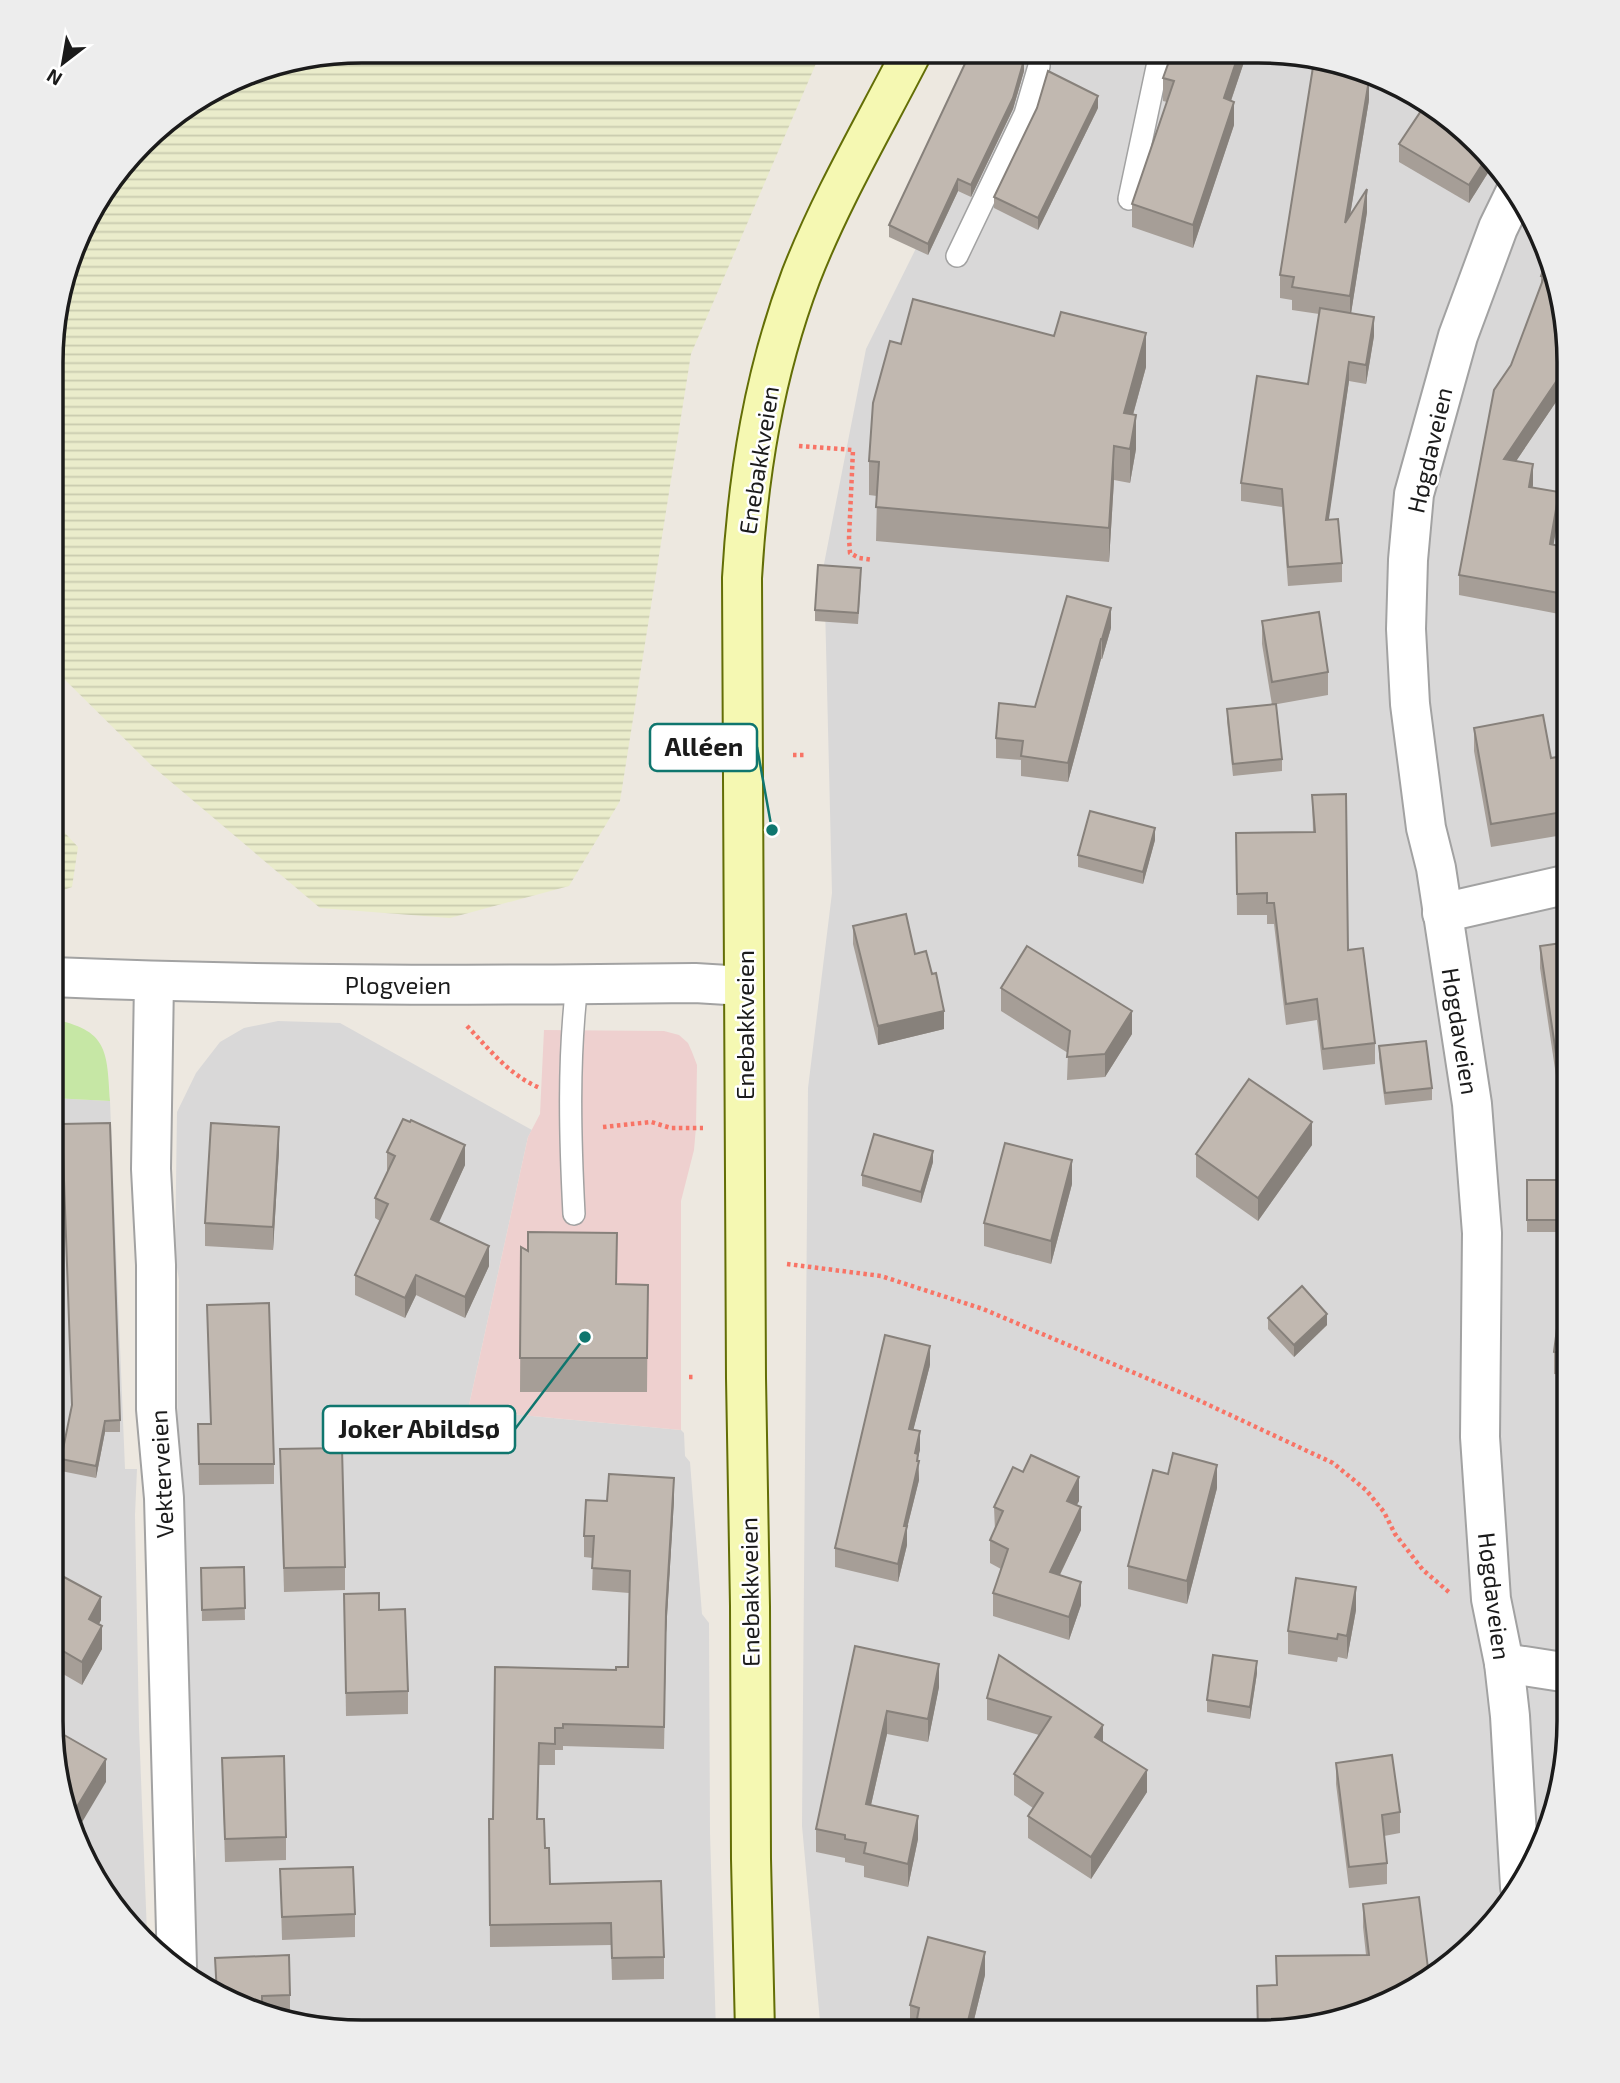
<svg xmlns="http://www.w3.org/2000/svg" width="1620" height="2083" viewBox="0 0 1620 2083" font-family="'Exo 2',sans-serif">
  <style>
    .residential { fill: #d9d8d8 }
    .commercial { fill: #eed0cf }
    .farmland { fill: url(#farmland-rules) }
    .grass { fill: #c6e7a5 }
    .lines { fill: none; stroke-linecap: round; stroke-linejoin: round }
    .service-casing { stroke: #a2a2a2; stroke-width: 24 }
    .minor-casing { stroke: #a2a2a2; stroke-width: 42 }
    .tertiary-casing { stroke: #a2a2a2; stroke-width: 42 }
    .secondary-casing { stroke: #636e06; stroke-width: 42 }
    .path { stroke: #f87466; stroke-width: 4.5; stroke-dasharray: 3.5 3.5; stroke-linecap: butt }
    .service { stroke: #fff; stroke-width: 21 }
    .minor { stroke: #fff; stroke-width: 38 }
    .tertiary { stroke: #fff; stroke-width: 38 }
    .secondary { stroke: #f5f8b2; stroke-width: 38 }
    .wall { fill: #a69e97 }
    .shaded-wall { fill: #87817b }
    .building { fill: #c1b8b0; stroke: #87817b; stroke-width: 2 }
    .labels { text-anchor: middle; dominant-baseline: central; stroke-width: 5; stroke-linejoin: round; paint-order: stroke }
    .street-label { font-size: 24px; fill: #1b1b1b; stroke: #fff }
    .rim { fill: none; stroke: #1b1b1b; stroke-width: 3.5 }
    .leader { fill: none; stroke: #0f766e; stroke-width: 2.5 }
    .callout-dot { fill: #0f766e; stroke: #fff; stroke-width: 2.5 }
    .callout { fill: #fff; stroke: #0f766e; stroke-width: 2.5 }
    .callout-label { font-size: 26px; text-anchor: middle; font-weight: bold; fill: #1b1b1b }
  </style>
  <defs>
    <pattern id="farmland-rules" width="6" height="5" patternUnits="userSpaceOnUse" patternTransform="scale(1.75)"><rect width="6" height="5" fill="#eaeccb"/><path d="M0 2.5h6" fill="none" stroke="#c8caae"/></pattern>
  </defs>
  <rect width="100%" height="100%" fill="#ede8e0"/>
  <g class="residential">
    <polygon points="1013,53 1299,53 1431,103 1528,207 1559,281 1569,361 1569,1741 1553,1821 1517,1894 1413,1991 1278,2032 821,2032 802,1826 808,1088 832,893 824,564 866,349"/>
    <polygon points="278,1021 340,1023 532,1130 528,1137 468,1410 681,1430 684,1433 685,1456 690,1462 702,1614 709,1623 710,1833 716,2032 341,2032 262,2016 198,1984 193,1881 196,1855 188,1662 188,1622 177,1446 179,1280 175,1255 177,1112 196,1073 220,1042 244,1028"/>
    <polygon points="52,1098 110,1101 125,1469 137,1469 135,1515 139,1727 147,1934 92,1876 61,1802 51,1722"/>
  </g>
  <polygon class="commercial" points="544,1030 664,1031 679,1035 688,1043 692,1052 697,1065 696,1127 694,1150 681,1201 681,1430 468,1410 528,1137 540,1114"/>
  <g class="farmland">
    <polygon points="362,51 821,52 691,354 620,801 569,886 450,918 320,908 151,765 53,668 53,321 92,207 157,128 261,67"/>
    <polygon points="53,820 78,847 72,887 52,894"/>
  </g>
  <path class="grass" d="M52,1019C108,1030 107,1050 110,1101L52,1098Z"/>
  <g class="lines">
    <defs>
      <g id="service">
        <polyline points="1129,199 1160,53"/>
        <polyline points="957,256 1025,114 1039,66 1039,53"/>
        <path d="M574,1214C570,1137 568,1060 577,984"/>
      </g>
      <g id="minor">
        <polyline points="1515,193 1498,228 1458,336 1414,494 1408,560 1406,629 1410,704 1426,828 1436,868 1472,1104 1482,1233 1480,1437 1491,1599 1504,1663 1510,1716 1520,1887"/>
        <polyline points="1442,913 1569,884"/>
        <polyline points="154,981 151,1169 156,1265 156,1409 164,1498 177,1967"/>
        <polyline points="1504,1663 1569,1673"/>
      </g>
      <path id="tertiary" d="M52,977C266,986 481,986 695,983L744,986"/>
      <path id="secondary" d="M755,2032L751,1859L750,1606L746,1378L742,578C748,474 764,374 801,276C831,199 874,126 912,52"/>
    </defs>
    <use href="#service" class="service-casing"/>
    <use href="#minor" class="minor-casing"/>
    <use href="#tertiary" class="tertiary-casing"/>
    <use href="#secondary" class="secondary-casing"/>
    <g class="path">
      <polyline points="799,446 853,450 849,538 850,553 859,558 873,560"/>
      <polyline points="793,755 804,755"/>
      <path d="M467,1026C490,1050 509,1075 540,1088"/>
      <polyline points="603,1127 651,1122 671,1128 703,1128"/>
      <polyline points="787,1264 881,1276 983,1309 1196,1399 1333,1463 1366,1490 1384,1512 1395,1534 1423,1570 1450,1593"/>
      <polyline points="689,1377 696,1377"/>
    </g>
    <use href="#service" class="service"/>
    <use href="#minor" class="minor"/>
    <use href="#tertiary" class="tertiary"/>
    <use href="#secondary" class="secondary"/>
  </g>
  <g class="wall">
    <polygon points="1018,53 1018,57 1024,71 1013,109 971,197 958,191 928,255 889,237 889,225"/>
    <polygon points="1245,53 1245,59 1231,101 1234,125 1193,248 1132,227 1132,204 1167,102 1163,101 1163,78"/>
    <polygon points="1369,100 1350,215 1367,212 1351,313 1374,336 1366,384 1349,381 1328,520 1342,563 1342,582 1288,586 1282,507 1241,501 1241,483 1308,384 1319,314 1292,310 1292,300 1280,298 1280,275"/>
    <polygon points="1098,108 1038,230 994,208 994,197"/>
    <polygon points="1399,144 1491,168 1469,203 1399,162"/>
    <polygon points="1548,256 1569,361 1569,403 1558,399 1516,461 1533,485 1532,487 1559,513 1553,545 1568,568 1559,614 1459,595 1459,575 1511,365 1541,285 1541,276"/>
    <polygon points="901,344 1146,367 1133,415 1136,449 1130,483 1114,480 1109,562 876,541 877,496 869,495 869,461"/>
    <polygon points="861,580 858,624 815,621 815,610"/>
    <polygon points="1262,621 1328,672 1328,695 1272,705 1262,644"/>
    <polygon points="1111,628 1102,659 1101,659 1068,782 1021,776 1021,760 996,758 996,738 1035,707"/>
    <polygon points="1227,709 1282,759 1282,771 1233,776 1227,721"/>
    <polygon points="1474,728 1551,758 1569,755 1569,834 1491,847 1474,751"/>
    <polygon points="1312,795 1348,950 1375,1043 1375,1064 1323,1070 1317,1020 1286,1025 1274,924 1267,924 1267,915 1237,915 1236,833 1313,832"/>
    <polygon points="1155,840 1143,884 1078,867 1078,855"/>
    <polygon points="853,926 915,954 944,1029 878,1045 853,944"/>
    <polygon points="1569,942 1569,1087 1558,1089 1540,968 1540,946"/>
    <polygon points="1001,988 1132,1034 1105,1077 1067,1080 1068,1053 1001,1011"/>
    <polygon points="1379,1046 1432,1088 1432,1100 1385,1105 1379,1058"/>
    <polygon points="1312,1145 1258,1221 1196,1177 1196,1154"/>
    <polygon points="279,1151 273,1250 205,1246 205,1223"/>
    <polygon points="387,1152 465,1165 438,1223 489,1266 465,1318 416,1295 405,1318 355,1295 355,1275 380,1221 375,1218 375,1198 387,1172"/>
    <polygon points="933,1162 921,1203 862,1186 862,1175"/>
    <rect x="1527" y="1180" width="42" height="52"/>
    <polygon points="1072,1184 1051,1264 984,1246 984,1223"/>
    <polygon points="521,1247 617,1284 648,1285 647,1392 520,1392"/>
    <polygon points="1569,1298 1569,1376 1554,1374 1554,1352"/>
    <polygon points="207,1305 274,1464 274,1484 199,1485 198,1424 211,1424"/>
    <polygon points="1268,1318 1327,1325 1294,1357 1268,1329"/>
    <polygon points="930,1365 913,1430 920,1450 918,1457 919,1480 907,1528 907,1545 898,1582 835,1567 835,1548"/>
    <polygon points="72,1407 120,1420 120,1432 105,1432 96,1478 61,1471 61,1459"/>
    <polygon points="280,1449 345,1567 345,1590 284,1592"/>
    <polygon points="1217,1488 1187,1604 1128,1589 1128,1566"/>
    <polygon points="674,1500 666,1633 664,1749 563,1746 563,1750 555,1750 555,1765 539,1765 538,1819 545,1848 550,1884 664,1957 664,1979 612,1980 611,1945 490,1947 489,1819 493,1819 495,1667 616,1670 628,1667 629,1593 592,1590 593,1558 584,1557 584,1536 607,1501"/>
    <polygon points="1079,1501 1076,1505 1081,1530 1060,1575 1081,1605 1069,1640 993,1616 993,1593 1001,1569 990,1563 990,1540 995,1530 994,1507"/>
    <polygon points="244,1567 245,1620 202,1621 201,1568"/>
    <polygon points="51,1570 101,1620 99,1624 102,1649 82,1685 51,1667"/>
    <polygon points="344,1594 408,1691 408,1714 346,1716"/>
    <polygon points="1356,1610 1347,1659 1338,1657 1337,1662 1288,1654 1288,1631"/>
    <polygon points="855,1646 939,1687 928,1742 887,1734 871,1805 918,1839 908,1887 864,1877 864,1866 845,1862 845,1858 816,1852 816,1829"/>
    <polygon points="999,1655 1103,1742 1147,1792 1091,1879 1028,1838 1028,1816 1033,1808 1014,1795 1014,1774 1039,1735 987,1720 987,1698"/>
    <polygon points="1257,1673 1250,1719 1207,1712 1207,1700"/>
    <polygon points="222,1758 286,1837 286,1860 225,1862"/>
    <polygon points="1336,1763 1400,1812 1400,1833 1384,1836 1387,1863 1387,1884 1349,1888 1336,1784"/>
    <polygon points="280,1869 355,1914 355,1937 282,1940"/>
    <polygon points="1363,1904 1429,1976 1277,1985 1366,1955 1363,1927"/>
    <polygon points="215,1958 290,1995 290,2013 262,2015 262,2016 216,1993"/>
    <polygon points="985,1975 971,2032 917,2032 917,2030 910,2028 910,2005"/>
  </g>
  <g class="shaded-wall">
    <polygon points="1239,53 1245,53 1245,59 1224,121 1224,98"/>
    <polygon points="1024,60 1024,71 1013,109 971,197 971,185"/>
    <polygon points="1369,80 1369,100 1345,246 1345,223"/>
    <polygon points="1098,96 1098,108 1038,230 1038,218"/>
    <polygon points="1234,102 1234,125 1193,248 1193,225"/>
    <polygon points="1485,160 1491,168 1469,203 1469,185"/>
    <polygon points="958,179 958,191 928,255 928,244"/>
    <polygon points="1367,189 1367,212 1350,320 1350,296"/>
    <polygon points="1374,317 1374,336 1366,384 1366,365"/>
    <polygon points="1146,333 1146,367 1124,447 1124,413"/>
    <polygon points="1349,362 1349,381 1326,539 1326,520"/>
    <polygon points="1558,379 1558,399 1504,479 1504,459"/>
    <polygon points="1136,415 1136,449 1130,483 1130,449"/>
    <polygon points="1114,446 1114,480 1109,562 1109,528"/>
    <polygon points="1533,464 1533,485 1529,507 1529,487"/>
    <polygon points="1559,492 1559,513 1550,565 1550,544"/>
    <polygon points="1568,548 1568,568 1559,614 1559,593"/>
    <polygon points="1111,608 1111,628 1102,659 1102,639"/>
    <polygon points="1101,639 1101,659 1068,782 1068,763"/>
    <polygon points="1155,828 1155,840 1143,884 1143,872"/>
    <polygon points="944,1011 944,1029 878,1045 878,1026"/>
    <polygon points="1132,1011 1132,1034 1105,1077 1105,1054"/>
    <polygon points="1312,1122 1312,1145 1258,1221 1258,1198"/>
    <polygon points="279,1127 279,1151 273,1250 273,1227"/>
    <polygon points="465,1145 465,1165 431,1240 431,1219"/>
    <polygon points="933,1151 933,1162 921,1203 921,1192"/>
    <polygon points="1072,1160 1072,1184 1051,1264 1051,1241"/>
    <polygon points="489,1246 489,1266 465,1318 465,1297"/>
    <polygon points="416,1275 416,1295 405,1318 405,1298"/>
    <polygon points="1327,1314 1327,1325 1294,1357 1294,1345"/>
    <polygon points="930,1346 930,1365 909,1447 909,1429"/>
    <polygon points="105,1421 105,1432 96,1478 96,1466"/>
    <polygon points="920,1431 920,1450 918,1457 919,1480 907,1528 907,1545 898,1582 898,1564 904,1526 915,1453"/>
    <polygon points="1217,1465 1217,1488 1187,1604 1187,1581"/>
    <polygon points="1079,1477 1079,1501 1067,1524 1067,1501"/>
    <polygon points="674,1478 674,1500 666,1633 664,1749 666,1611"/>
    <polygon points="1081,1507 1081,1530 1050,1595 1050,1572"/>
    <polygon points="1081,1582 1081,1605 1069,1640 1069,1617"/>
    <polygon points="1356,1587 1356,1610 1347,1659 1347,1636"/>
    <polygon points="101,1597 101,1620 89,1642 89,1619"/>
    <polygon points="102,1626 102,1649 82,1685 82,1662"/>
    <polygon points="1257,1661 1257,1673 1250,1719 1250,1707"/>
    <polygon points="939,1664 939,1687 928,1742 928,1719"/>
    <polygon points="887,1711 887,1734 866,1827 866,1804"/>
    <polygon points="1103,1725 1103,1746 1095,1737"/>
    <polygon points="106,1759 106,1782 75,1834 69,1820"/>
    <polygon points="1147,1770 1147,1792 1091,1879 1091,1857"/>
    <polygon points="918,1816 918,1839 908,1887 908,1864"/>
    <polygon points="985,1952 985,1975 971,2032 968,2032 968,2021"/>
  </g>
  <g class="building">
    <polygon points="970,53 1017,53 1016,56 1024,60 1013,98 971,185 958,179 928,244 889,225"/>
    <polygon points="1172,53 1239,53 1224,98 1234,102 1193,225 1132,204 1174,81 1163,78"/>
    <polygon points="1313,67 1354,74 1369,80 1345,223 1367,189 1350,296 1292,287 1294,277 1280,275"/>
    <polygon points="1048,71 1098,96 1038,218 994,197 1037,108"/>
    <polygon points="1427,102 1431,103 1485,160 1469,185 1399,144"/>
    <polygon points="1548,256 1559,281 1569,361 1569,383 1558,379 1504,459 1533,464 1529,487 1559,492 1550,544 1568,548 1559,593 1459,575 1494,390 1511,365 1544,277 1541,276"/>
    <polygon points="913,299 1054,336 1061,312 1146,333 1124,413 1136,415 1130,449 1114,446 1109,528 876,507 879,462 869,461 873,403 890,341 901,344"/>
    <polygon points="1320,308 1374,317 1366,365 1349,362 1326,520 1338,519 1342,563 1288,567 1282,489 1241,483 1257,376 1308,384"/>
    <polygon points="818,565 861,568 858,613 815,610"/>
    <polygon points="1067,596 1111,608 1102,639 1101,639 1068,763 1021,756 1023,741 996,738 999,703 1035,707"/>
    <polygon points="1319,612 1328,672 1272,682 1262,621"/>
    <polygon points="1276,704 1282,759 1233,764 1227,709"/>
    <polygon points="1543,715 1551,758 1569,755 1569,811 1491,824 1474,728"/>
    <polygon points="1346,794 1348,950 1363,948 1375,1043 1323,1049 1317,999 1286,1004 1274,903 1267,903 1267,893 1237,894 1236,833 1315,832 1312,795"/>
    <polygon points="1090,811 1155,828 1143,872 1078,855"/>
    <polygon points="906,914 915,954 926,951 932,974 936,973 944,1011 878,1026 853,926"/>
    <polygon points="1569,942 1569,1065 1558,1067 1540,946"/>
    <polygon points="1027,946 1132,1011 1105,1054 1067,1057 1070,1031 1001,988"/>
    <polygon points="1426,1041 1432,1088 1385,1093 1379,1046"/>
    <polygon points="1249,1079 1312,1122 1258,1198 1196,1154"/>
    <polygon points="403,1119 410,1122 411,1120 465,1145 431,1219 489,1246 465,1297 416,1275 405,1298 355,1275 388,1204 375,1198 395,1156 387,1152"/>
    <polygon points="110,1123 120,1420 105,1421 96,1466 61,1459 72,1405 62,1124"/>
    <polygon points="211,1123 279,1127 273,1227 205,1223"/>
    <polygon points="874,1134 933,1151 921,1192 862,1175"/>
    <polygon points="1005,1143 1072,1160 1051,1241 984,1223"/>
    <rect x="1527" y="1180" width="42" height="40"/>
    <polygon points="528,1232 617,1233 616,1284 648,1285 647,1358 520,1358 521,1247 528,1251"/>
    <polygon points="1302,1286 1327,1314 1294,1345 1268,1318"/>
    <polygon points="1561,1297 1569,1298 1569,1354 1554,1352"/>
    <polygon points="269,1303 274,1464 199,1464 198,1424 211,1424 207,1305"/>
    <polygon points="885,1335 930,1346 909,1429 920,1431 915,1453 918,1454 917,1461 919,1461 904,1526 907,1526 898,1564 835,1548"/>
    <polygon points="342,1448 345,1567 284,1568 280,1449"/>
    <polygon points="1173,1453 1217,1465 1187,1581 1128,1566 1153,1470 1168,1474"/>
    <polygon points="1031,1455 1079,1477 1067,1501 1081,1507 1050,1572 1081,1582 1069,1617 993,1593 1008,1549 990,1540 1003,1511 994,1507 1013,1467 1023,1472"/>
    <polygon points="609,1474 674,1478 666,1611 664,1727 563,1724 563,1728 555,1728 555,1744 539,1743 537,1819 544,1819 545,1848 549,1848 550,1884 661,1881 664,1957 612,1958 611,1923 490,1925 489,1819 493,1819 495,1667 616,1670 616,1667 628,1667 630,1571 592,1568 594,1536 584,1536 586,1500 607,1501"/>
    <polygon points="244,1567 245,1608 202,1610 201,1568"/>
    <polygon points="51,1570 101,1597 89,1619 102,1626 82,1662 51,1644"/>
    <polygon points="1296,1578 1356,1587 1347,1636 1338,1634 1337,1639 1288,1631"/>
    <polygon points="379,1593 379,1610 405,1609 408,1691 346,1693 344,1594"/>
    <polygon points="855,1646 939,1664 928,1719 887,1711 866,1804 918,1816 908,1864 864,1853 866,1843 845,1839 845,1835 816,1829"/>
    <polygon points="999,1655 1103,1725 1095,1737 1147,1770 1091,1857 1028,1816 1043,1793 1014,1774 1051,1717 987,1698"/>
    <polygon points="1213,1655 1257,1661 1250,1707 1207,1700"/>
    <polygon points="52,1728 106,1759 69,1820 61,1802"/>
    <polygon points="1392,1755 1400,1812 1382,1815 1387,1863 1349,1867 1336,1763"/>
    <polygon points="284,1756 286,1837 225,1839 222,1758"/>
    <polygon points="353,1867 355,1914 282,1917 280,1869"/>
    <polygon points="1419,1897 1429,1976 1413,1991 1278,2032 1258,2032 1257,1986 1277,1985 1276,1956 1369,1955 1363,1904"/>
    <polygon points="928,1937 985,1952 968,2021 964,2020 961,2030 917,2019 919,2008 910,2005"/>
    <polygon points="289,1955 290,1995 262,1996 262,2016 217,1994 215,1958"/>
    <polygon points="391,2021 391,2032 356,2032 356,2022"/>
  </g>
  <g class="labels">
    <g class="street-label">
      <text transform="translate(1429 450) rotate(-77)">Høgdaveien</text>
      <text transform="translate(758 460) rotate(-81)">Enebakkveien</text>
      <text x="398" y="984">Plogveien</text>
      <text transform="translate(744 1025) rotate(-90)">Enebakkveien</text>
      <text transform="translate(1461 1031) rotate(81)">Høgdaveien</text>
      <text transform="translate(161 1474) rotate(-93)">Vekterveien</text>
      <text transform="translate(749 1592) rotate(-91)">Enebakkveien</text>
      <text transform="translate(1495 1596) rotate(83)">Høgdaveien</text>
    </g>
  </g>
  <path d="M0 0H1620V2083H0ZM362 63H1258A299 299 0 0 1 1557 362V1721A299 299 0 0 1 1258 2020H362A299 299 0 0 1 63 1721V362A299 299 0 0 1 362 63Z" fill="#ededed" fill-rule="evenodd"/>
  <path class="rim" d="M362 63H1258A299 299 0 0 1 1557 362V1721A299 299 0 0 1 1258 2020H362A299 299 0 0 1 63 1721V362A299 299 0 0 1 362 63Z"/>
  <path class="leader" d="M772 830L757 747M585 1337L515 1429"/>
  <g class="callout-dot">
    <circle cx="772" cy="830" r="7"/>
    <circle cx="585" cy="1337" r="7"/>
  </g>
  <g class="callout">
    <rect x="650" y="724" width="107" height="47" rx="7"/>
    <rect x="323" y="1406" width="192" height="47" rx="7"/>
  </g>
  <g class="callout-label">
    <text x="704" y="756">Alléen</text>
    <text x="419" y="1438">Joker Abildsø</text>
  </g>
  <g transform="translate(63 63) rotate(211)" stroke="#ffffff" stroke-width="5" paint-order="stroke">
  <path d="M0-5L12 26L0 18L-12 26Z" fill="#1b1b1b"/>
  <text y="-10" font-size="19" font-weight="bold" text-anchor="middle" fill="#1b1b1b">N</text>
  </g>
</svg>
